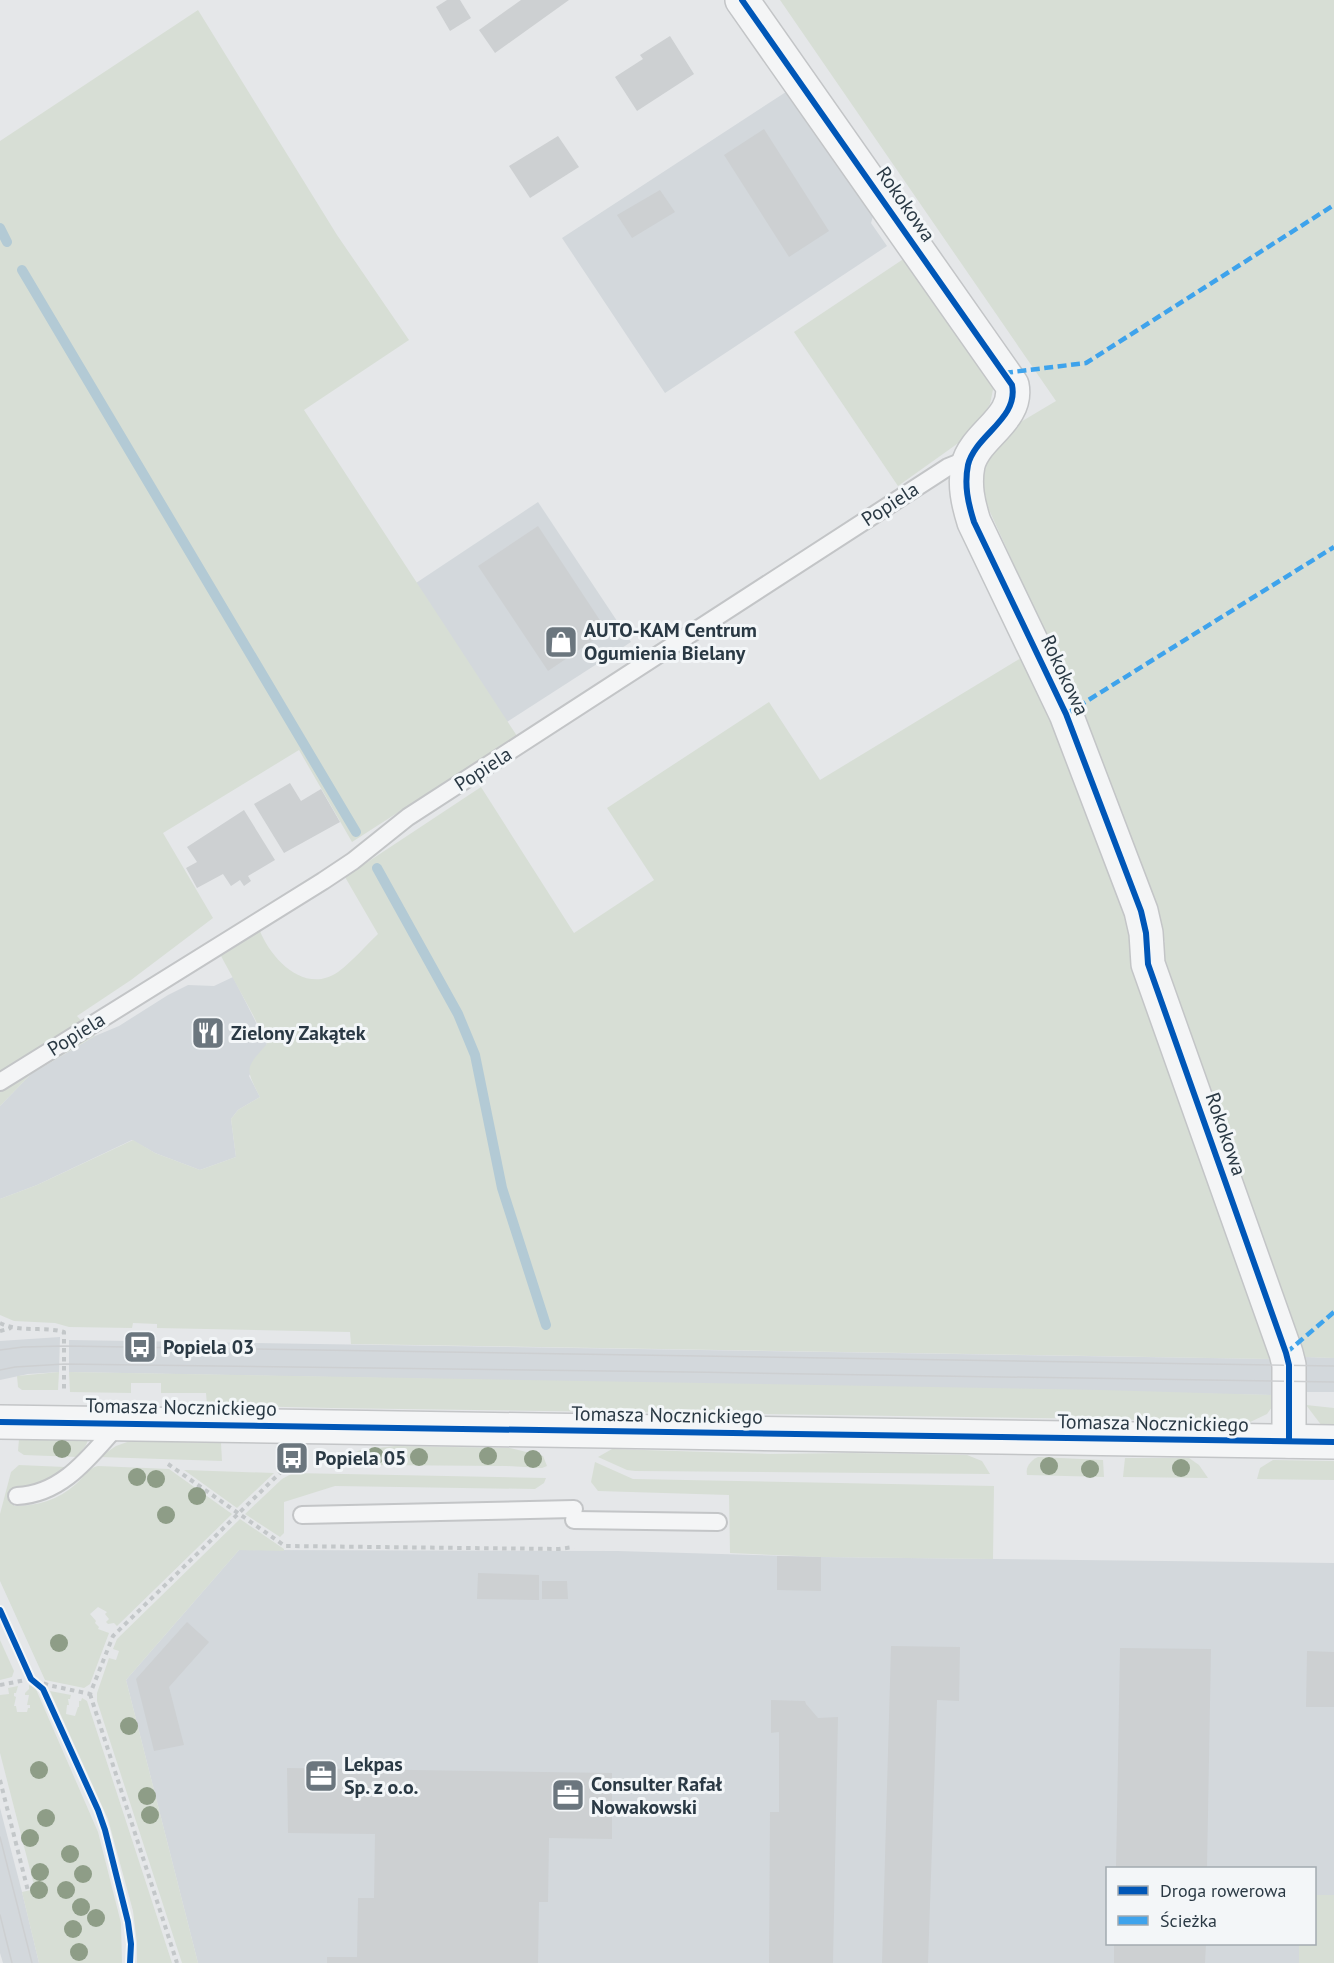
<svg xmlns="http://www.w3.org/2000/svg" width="1334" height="1963" viewBox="0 0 1334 1963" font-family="'PT Sans',sans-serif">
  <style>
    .built { fill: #d3d8dc }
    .green { fill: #d7ded5 }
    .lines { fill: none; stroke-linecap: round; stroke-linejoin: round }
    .stream { stroke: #b3cad5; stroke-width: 10 }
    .building { fill: #cdd0d2 }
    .service-casing { stroke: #c3c5c7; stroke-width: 20 }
    .minor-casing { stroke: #c3c5c7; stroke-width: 36 }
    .tertiary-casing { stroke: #c3c5c7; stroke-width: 36 }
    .path { stroke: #c3c7c9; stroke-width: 4; stroke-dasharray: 4.5 4.5; stroke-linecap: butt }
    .service { stroke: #f4f5f6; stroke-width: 16 }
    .minor { stroke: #f4f5f6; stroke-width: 33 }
    .tertiary { stroke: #f4f5f6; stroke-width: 33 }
    .tram { stroke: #cdcfd1; stroke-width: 1.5 }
    .quiet { stroke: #3ea3ec; stroke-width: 4.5; stroke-dasharray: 9 4.5; stroke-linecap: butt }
    .cycleway-casing { stroke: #f3f6f8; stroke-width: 10 }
    .cycleway { stroke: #0057b8; stroke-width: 6 }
    .tree { fill: #8e9d87 }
    .labels { text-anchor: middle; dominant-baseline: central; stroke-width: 6; stroke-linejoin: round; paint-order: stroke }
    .street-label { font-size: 20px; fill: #2a3944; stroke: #f3f6f8 }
    .poi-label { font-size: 20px; font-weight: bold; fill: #2a3944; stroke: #f3f6f8; text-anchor: start }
  </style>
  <rect width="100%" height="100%" fill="#e5e7e9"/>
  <g class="built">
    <polygon points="789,90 875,210 871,223 887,246 665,393 562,238"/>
    <polygon points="538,502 631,642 507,722 416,583"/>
    <polygon points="233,977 267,1044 249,1076 260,1097 238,1110 231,1119 236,1157 200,1170 155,1153 132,1140 37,1185 0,1199 0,1106 31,1074 95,1036 119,1026 168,995 188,985 214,986"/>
    <polygon points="60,1337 59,1372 28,1374 0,1380 0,1341"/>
    <polygon points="69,1340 1273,1359 1273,1395 69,1372"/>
    <polygon points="1305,1357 1334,1358 1334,1392 1304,1392"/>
    <polygon points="239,1550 617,1551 821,1557 1334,1563 1334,1895 1315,1895 1314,1868 1108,1868 1108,1944 1299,1944 1299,1963 198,1963 126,1680"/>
    <polygon points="0,1808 22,1892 39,1963 3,1963 0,1953"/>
  </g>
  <g class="green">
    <polygon points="780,0 1334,0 1334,1358 1305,1357 1303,1348 1255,1237 1158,946 1165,942 1070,688 980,490 976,474 994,438 1056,401"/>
    <polygon points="198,10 337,235 409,340 304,410 517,736 352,842 299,750 163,833 213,918 131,980 77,1016 95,1036 31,1074 0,1106 0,141"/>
    <polygon points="908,256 995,380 990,404 971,434 898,486 794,332"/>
    <path d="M1026,655L1142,936L1273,1359L351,1344L350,1332L157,1328V1324L133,1323L132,1328L69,1327L55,1323L14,1321L0,1315V1199L37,1185L133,1140L155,1153L200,1170L236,1157L231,1119L238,1110L260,1097C245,1068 245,1068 267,1044L253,1015L221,956L260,931C271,959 305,995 338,972C353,961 365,946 378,934L345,877L481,787L574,933L654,880L607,808L769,702L820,780Z"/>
    <polygon points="59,1372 58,1390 22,1390 18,1387 17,1376"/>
    <polygon points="69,1372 1101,1390 1273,1395 1272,1407 1267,1414 1246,1424 1112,1419 330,1408 207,1405 206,1393 161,1393 161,1383 131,1383 131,1393 70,1392"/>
    <polygon points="1306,1405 1334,1408 1334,1428 1322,1426"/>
    <polygon points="19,1439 88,1440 86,1445 77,1457 24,1455 18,1451"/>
    <polygon points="130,1441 221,1443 222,1461 100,1457 116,1446"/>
    <polygon points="395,1446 510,1448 543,1456 547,1466 542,1468 507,1466 365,1465 357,1458 356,1452 360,1450"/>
    <polygon points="612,1449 769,1454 852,1453 967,1455 982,1461 990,1474 635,1471 627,1470 598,1457"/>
    <path d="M1038,1457L1103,1460L1104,1477L1027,1475C1025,1467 1031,1460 1038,1457Z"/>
    <polygon points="1125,1458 1189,1458 1199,1465 1208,1478 1123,1477"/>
    <polygon points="1273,1460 1334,1461 1334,1480 1257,1479 1260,1468"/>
    <polygon points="595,1462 633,1479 994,1486 993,1559 821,1557 730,1553 729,1495 598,1491 591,1482"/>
    <path d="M19,1465L65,1467C51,1479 32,1488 13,1487L14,1506C38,1506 58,1500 76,1484C84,1477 88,1468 98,1466L169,1469L232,1514L117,1626L114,1623L108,1624L106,1622L109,1619L105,1614L107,1612L98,1607L90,1614L96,1621L95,1623L99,1627L98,1629L109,1633L90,1684L84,1688L45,1680L0,1581V1514L11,1472Z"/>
    <polygon points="184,1470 274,1473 237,1508"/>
    <polygon points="293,1473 546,1478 544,1483 535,1489 335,1486 284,1502 284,1533 280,1537 245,1514 282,1479"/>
    <polygon points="240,1519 284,1549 284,1551 239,1550 126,1680 198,1963 182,1963 97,1701 97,1693 109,1658 116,1660 119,1651 113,1649 117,1639"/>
    <polygon points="0,1640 14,1671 12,1677 0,1680"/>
    <polygon points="29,1685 35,1687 98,1832 121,1923 122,1963 39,1963 22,1892 35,1889 0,1753 0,1695 9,1694 8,1688 18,1686 16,1693 14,1693 14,1696 16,1697 14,1706 16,1706 17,1712 27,1712 28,1708 30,1708 30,1705 27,1705 29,1695 25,1695 25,1693 29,1689"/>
    <polygon points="50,1691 71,1695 70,1699 68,1699 69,1705 67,1705 66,1714 75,1716 78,1707 79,1707 79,1701 81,1701 82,1698 87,1701 172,1963 137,1963 137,1943 133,1911 108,1819"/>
    <polygon points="1315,1895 1334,1895 1334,1963 1299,1963 1299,1944 1314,1944"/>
  </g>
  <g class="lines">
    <g class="stream">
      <polyline points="0,228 7,242"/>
      <polyline points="22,270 356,832"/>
      <polyline points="377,868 458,1014 475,1055 502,1188 546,1325"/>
    </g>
  </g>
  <g class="building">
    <polygon points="447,0 460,0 471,18 450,31 436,7"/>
    <polygon points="521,0 569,0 495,53 479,30"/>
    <polygon points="670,36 694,74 637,111 615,77 643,59 640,55"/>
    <polygon points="764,129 829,231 789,257 724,155"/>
    <polygon points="558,136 579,167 530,198 509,166"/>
    <polygon points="660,190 675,212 632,238 617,215"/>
    <polygon points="538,526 607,631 548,671 478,566"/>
    <polygon points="290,783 301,801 321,789 340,822 284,853 254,804"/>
    <polygon points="244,810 275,860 248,876 251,881 244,886 240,880 231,886 223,874 197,888 186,868 197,862 187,847"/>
    <polygon points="777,1556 821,1557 821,1591 777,1590"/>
    <polygon points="478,1573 539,1575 539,1600 477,1599"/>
    <polygon points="542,1581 567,1581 568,1599 542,1599"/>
    <polygon points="187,1622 209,1642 169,1687 184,1745 154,1751 136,1679"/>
    <polygon points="891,1646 960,1647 959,1701 937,1700 928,1963 882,1963"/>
    <polygon points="1120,1648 1211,1649 1207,1868 1116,1868"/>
    <polygon points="1307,1651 1334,1652 1334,1707 1306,1707"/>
    <polygon points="771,1700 805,1701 806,1704 818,1718 838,1717 833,1963 769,1963 770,1812 779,1812 779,1732 771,1733"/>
    <polygon points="287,1768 612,1773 612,1839 549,1838 548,1902 539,1902 538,1963 327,1963 327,1957 357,1957 358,1898 374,1898 375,1834 288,1833"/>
    <polygon points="1114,1944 1206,1944 1205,1963 1114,1963"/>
  </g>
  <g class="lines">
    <defs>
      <g id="service">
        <polyline points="0,1082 323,881 353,861 408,817 948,467 958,463 968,466"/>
        <path d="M17,1496C63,1494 90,1456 118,1425"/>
        <polyline points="302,1515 574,1509"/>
        <polyline points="574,1520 718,1522"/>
      </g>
      <path id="minor" d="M742,0L1012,385C1019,419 975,435 968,465C964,485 968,503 974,522L1066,714L1141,911L1146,933L1148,964L1286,1353L1289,1365V1441"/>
      <polyline id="tertiary" points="0,1422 1334,1442"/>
    </defs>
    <use href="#service" class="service-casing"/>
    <use href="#minor" class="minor-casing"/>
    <use href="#tertiary" class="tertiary-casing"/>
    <g class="path">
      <path d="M0,1323C20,1333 43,1326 64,1332V1391"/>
      <polyline points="0,1331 11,1328"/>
      <polyline points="168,1464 285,1546 559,1549 574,1547"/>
      <polyline points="0,1685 31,1679 48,1685 90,1694 113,1636 286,1467"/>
      <polyline points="90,1694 177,1963"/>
      <polyline points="0,1780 28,1891"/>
    </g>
    <use href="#service" class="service"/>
    <use href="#minor" class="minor"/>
    <use href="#tertiary" class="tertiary"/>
    <g class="tram">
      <polyline points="0,1350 23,1347 64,1346 1334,1366"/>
      <path d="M0,1370L15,1367L64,1364C487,1372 911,1372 1334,1382"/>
      <polyline points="0,1837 32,1963"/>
      <polyline points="0,1915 12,1963"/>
    </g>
    <g class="quiet">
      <polyline points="1004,373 1086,363 1334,205"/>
      <polyline points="1066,714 1334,547"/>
      <polyline points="1286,1353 1334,1312"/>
    </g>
    <defs>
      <g id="cycleway">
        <path d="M742,0L1012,385C1019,419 975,435 968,465C964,485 968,503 974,522L1066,714L1141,911L1146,933L1148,964L1286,1353L1289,1365V1441"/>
        <polyline points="0,1422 1334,1442"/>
        <polyline points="0,1610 31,1679 43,1689 98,1810 105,1830 128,1922 131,1944 130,1963"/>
      </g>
    </defs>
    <use href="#cycleway" class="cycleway-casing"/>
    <use href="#cycleway" class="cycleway"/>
  </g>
  <g class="tree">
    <circle cx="62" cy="1449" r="9"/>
    <circle cx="375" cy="1456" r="9"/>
    <circle cx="488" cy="1456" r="9"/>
    <circle cx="419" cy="1457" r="9"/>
    <circle cx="533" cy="1459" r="9"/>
    <circle cx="1049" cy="1466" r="9"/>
    <circle cx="1181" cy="1468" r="9"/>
    <circle cx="1090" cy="1469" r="9"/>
    <circle cx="137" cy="1477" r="9"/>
    <circle cx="156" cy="1479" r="9"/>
    <circle cx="197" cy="1496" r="9"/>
    <circle cx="166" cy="1515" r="9"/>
    <circle cx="59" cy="1643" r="9"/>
    <circle cx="129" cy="1726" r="9"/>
    <circle cx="39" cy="1770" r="9"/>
    <circle cx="147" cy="1796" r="9"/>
    <circle cx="150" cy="1815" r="9"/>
    <circle cx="46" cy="1818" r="9"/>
    <circle cx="30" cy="1838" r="9"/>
    <circle cx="70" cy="1854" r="9"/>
    <circle cx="40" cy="1872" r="9"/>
    <circle cx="83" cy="1874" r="9"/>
    <circle cx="39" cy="1890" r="9"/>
    <circle cx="66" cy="1890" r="9"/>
    <circle cx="81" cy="1907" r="9"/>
    <circle cx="96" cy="1918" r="9"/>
    <circle cx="73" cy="1929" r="9"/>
    <circle cx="79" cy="1952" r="9"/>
  </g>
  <defs>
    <symbol id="shop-square" viewBox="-11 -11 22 22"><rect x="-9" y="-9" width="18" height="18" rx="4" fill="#6b767e" stroke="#f3f6f8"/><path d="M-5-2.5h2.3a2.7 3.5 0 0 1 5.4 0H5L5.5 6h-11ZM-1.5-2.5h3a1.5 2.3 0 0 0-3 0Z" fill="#fff"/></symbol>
    <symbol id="restaurant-square" viewBox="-11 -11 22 22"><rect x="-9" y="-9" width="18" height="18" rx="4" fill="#6b767e" stroke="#f3f6f8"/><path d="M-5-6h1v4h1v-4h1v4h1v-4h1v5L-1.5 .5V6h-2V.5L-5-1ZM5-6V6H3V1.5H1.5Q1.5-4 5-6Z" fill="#fff"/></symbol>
    <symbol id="bus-square" viewBox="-11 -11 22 22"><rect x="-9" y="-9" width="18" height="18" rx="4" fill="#6b767e" stroke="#f3f6f8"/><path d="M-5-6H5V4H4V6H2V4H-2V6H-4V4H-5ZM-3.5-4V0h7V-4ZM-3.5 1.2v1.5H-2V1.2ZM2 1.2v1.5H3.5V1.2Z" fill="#fff"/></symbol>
    <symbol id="office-square" viewBox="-11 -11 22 22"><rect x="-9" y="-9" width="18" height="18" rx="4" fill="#6b767e" stroke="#f3f6f8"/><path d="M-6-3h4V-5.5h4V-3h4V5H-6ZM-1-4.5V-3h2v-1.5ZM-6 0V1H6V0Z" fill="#fff"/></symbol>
  </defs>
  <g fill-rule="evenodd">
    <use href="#shop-square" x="542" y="623" width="38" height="38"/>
    <use href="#restaurant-square" x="189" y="1014" width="38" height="38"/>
    <use href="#bus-square" x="121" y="1328" width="38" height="38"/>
    <use href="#bus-square" x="273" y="1439" width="38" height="38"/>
    <use href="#office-square" x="302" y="1757" width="38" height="38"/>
    <use href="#office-square" x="549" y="1776" width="38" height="38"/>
  </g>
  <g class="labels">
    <g class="street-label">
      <text transform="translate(906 204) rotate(55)">Rokokowa</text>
      <text transform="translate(890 504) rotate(-33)">Popiela</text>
      <text transform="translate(1065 675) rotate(65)">Rokokowa</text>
      <text transform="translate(483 769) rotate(-33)">Popiela</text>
      <text transform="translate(76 1034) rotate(-32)">Popiela</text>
      <text transform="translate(1226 1134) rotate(71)">Rokokowa</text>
      <text transform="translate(181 1407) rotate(1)">Tomasza Nocznickiego</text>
      <text transform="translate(667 1415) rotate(1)">Tomasza Nocznickiego</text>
      <text transform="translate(1153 1423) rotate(1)">Tomasza Nocznickiego</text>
    </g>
    <g class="poi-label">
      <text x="584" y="630">AUTO-KAM Centrum<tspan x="584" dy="23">Ogumienia Bielany</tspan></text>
      <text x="231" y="1033">Zielony Zakątek</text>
      <text x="163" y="1347">Popiela 03</text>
      <text x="315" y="1458">Popiela 05</text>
      <text x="344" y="1764">Lekpas<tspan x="344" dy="23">Sp. z o.o.</tspan></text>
      <text x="591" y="1784">Consulter Rafał<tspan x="591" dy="23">Nowakowski</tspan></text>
    </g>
  </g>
  <rect x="1106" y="1867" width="210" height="78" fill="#f3f6f8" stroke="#a3aab0" stroke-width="1.5"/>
  <rect x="1118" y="1886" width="30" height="9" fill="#0057b8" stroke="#a3aab0" stroke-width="1.5"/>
  <text x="1160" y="1897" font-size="18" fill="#2a3944">Droga rowerowa</text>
  <rect x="1118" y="1916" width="30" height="9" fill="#3ea3ec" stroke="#a3aab0" stroke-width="1.5"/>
  <text x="1160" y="1927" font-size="18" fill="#2a3944">Ścieżka</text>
</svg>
